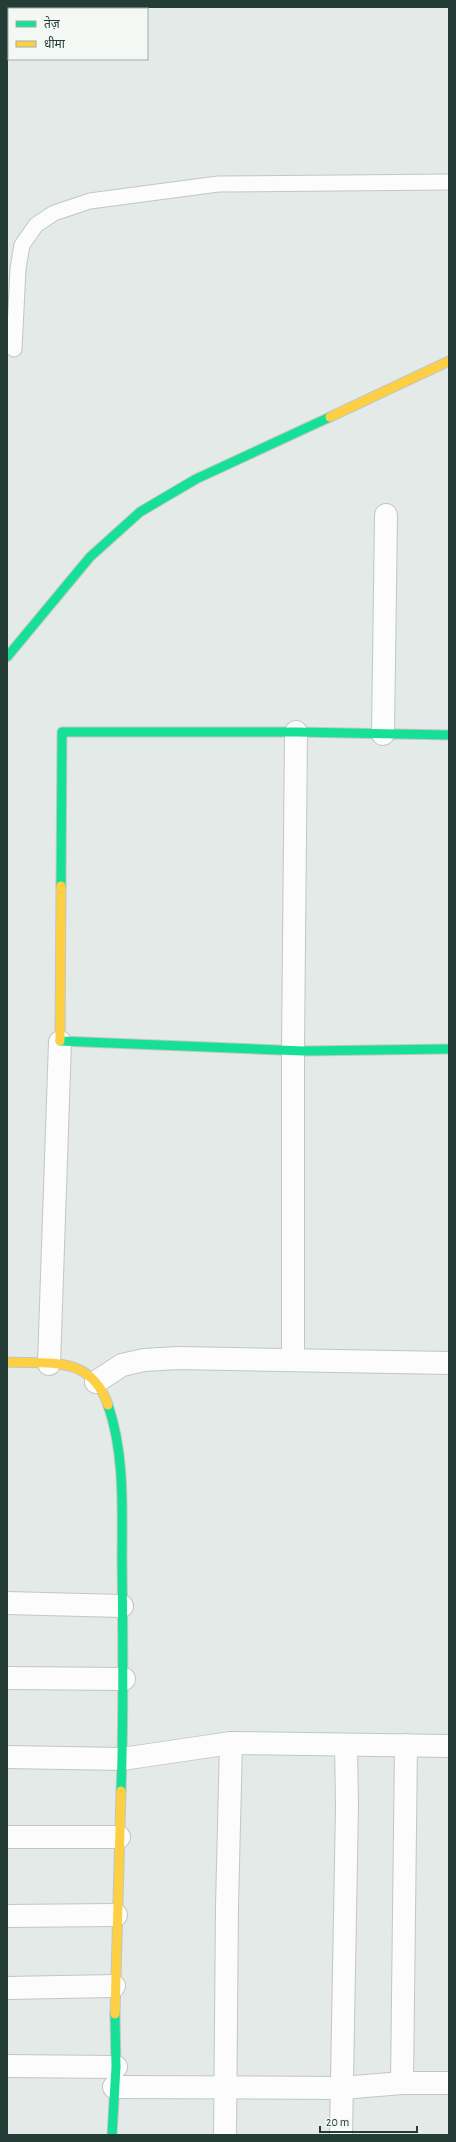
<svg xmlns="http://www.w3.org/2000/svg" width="456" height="2142" viewBox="0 0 456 2142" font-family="'Alegreya Sans','Noto Sans Devanagari',sans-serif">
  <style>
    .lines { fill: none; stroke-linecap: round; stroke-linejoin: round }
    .lane-casing { stroke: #c1c7c4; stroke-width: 17 }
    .street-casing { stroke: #c1c7c4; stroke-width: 24 }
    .fast-casing { stroke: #c0c7c4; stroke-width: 11 }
    .slow-casing { stroke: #c0c7c4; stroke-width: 11 }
    .lane { stroke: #fbfcfb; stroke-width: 15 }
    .street { stroke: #fbfcfb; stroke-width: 22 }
    .fast { stroke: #16e098; stroke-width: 9 }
    .slow { stroke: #ffcf43; stroke-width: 9 }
  </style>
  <rect width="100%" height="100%" fill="#e4eae7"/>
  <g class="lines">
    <defs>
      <polyline id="lane" points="14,349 18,269 22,245 36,225 54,213 90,201 218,184 449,182"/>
      <g id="street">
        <polyline points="383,734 386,515"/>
        <polyline points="293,1360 293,1050 296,732"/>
        <polyline points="49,1364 60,1042"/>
        <polyline points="96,1382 122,1365 144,1360 178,1358 449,1363"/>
        <polyline points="7,1603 122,1606"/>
        <polyline points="7,1678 124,1679"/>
        <polyline points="7,1757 122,1759 231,1743 449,1746"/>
        <polyline points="7,1837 119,1837"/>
        <polyline points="7,1916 116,1915"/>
        <polyline points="7,1988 114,1986"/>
        <polyline points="7,2066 116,2067"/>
        <polyline points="402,2083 406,1745"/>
        <polyline points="114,2087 342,2088 402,2083 449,2083"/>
        <polyline points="225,2135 227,1906 231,1743"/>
        <polyline points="341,2135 347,1805 346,1745"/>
      </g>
      <g id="fast">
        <polyline points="7,657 90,557 140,512 196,479 330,417"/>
        <polyline points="61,886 62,732 296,732 449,735"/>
        <polyline points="60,1041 303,1051 449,1049"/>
        <path d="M108,1405C125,1454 122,1509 122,1561C123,1638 124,1714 121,1791"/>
        <polyline points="112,2135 116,2067 115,2014"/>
      </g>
      <g id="slow">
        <polyline points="330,417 449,361"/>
        <polyline points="60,1041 61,886"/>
        <path d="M7,1362C50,1364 91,1355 108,1405"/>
        <polyline points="115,2014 121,1791"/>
      </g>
    </defs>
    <use href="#lane" class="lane-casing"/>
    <use href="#street" class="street-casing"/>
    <use href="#fast" class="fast-casing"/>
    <use href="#slow" class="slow-casing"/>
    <use href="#lane" class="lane"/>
    <use href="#street" class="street"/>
    <use href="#fast" class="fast"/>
    <use href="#slow" class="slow"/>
  </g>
  <rect width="456" height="2142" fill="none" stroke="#233c35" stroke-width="16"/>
  <rect x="8" y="8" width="140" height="52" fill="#f3f8f5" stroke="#a0ada8"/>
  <rect x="16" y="21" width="20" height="6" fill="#16e098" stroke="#a0ada8"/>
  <text x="44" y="28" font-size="12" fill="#233c35">तेज़</text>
  <rect x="16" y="41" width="20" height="6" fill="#ffcf43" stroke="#a0ada8"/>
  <text x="44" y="48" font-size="12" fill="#233c35">धीमा</text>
  <path d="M320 2126v6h97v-6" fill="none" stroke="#233c35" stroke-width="2"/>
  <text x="326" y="2126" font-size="12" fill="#233c35" stroke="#f3f8f5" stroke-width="3" paint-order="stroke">20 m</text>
</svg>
